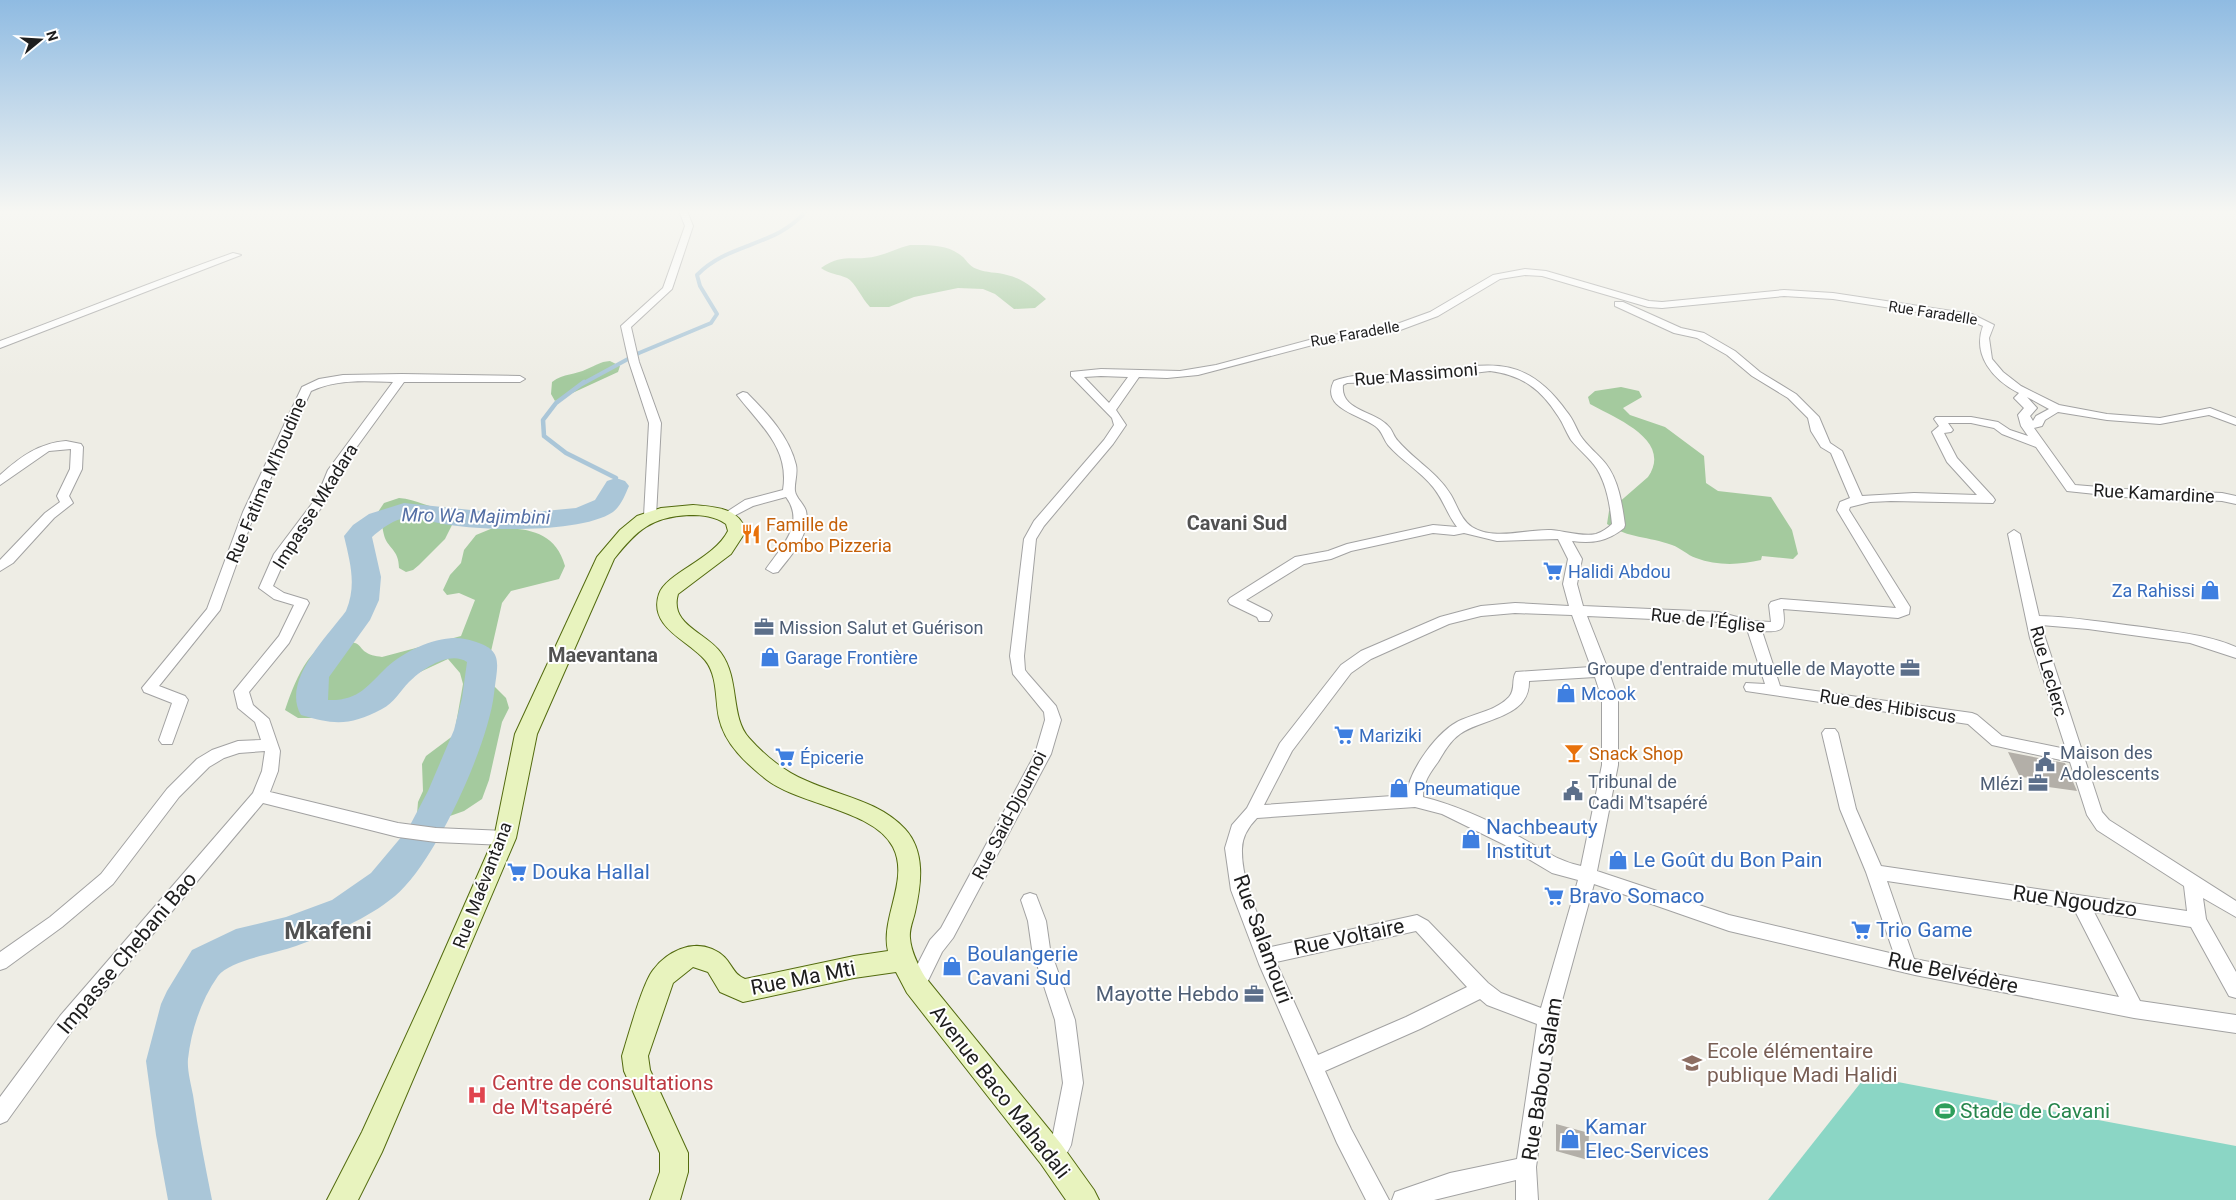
<svg xmlns="http://www.w3.org/2000/svg" width="2236" height="1200" viewBox="0 0 2236 1200" font-family="Roboto,sans-serif">
  <style>
    .forest { fill: #a4ca9e }
    .pitch { fill: #8bd6c5 }
    .lines { fill: none; stroke-linecap: round; stroke-linejoin: round }
    .stream-far1 { stroke: #aac6d8; stroke-width: 4 }
    .stream { stroke: #aac6d8; stroke-width: 4.5 }
    .river { fill: #aac6d8; fill-rule: evenodd }
    .building { fill: #b3afa8 }
    .street-casing { stroke: #a2a2a2; stroke-width: 2 }
    .secondary-casing { stroke: #536b0f; stroke-width: 2 }
    .street { fill: #fff; fill-rule: evenodd }
    .secondary { fill: #e8f3be; fill-rule: evenodd }
    .labels { text-anchor: middle; dominant-baseline: central; stroke-width: 4; stroke-linejoin: round; paint-order: stroke }
    .far-street-label { font-size: 15px; fill: #1e1e1e; stroke: #fff }
    .street-label { font-size: 18px; fill: #1e1e1e; stroke: #fff }
    .food-label { font-size: 18px; fill: #c56008; stroke: #fff; text-anchor: start }
    .shop-label { font-size: 18px; fill: #366cbe; stroke: #fff; text-anchor: start }
    .service-label { font-size: 18px; fill: #4e5e75; stroke: #fff; text-anchor: start }
    .water-label { font-size: 19px; font-style: italic; fill: #546fa5; stroke: #fff }
    .quarter-label { font-size: 20px; font-weight: bold; fill: #515151; stroke: #fff }
    .near-shop-label { font-size: 21px; fill: #366cbe; stroke: #fff; text-anchor: start }
    .near-street-label { font-size: 21px; fill: #1e1e1e; stroke: #fff }
    .near-service-label { font-size: 21px; fill: #4e5e75; stroke: #fff; text-anchor: end }
    .near-education-label { font-size: 21px; fill: #785e54; stroke: #fff; text-anchor: start }
    .near-health-label { font-size: 21px; fill: #be3a42; stroke: #fff; text-anchor: start }
    .near-leisure-label { font-size: 21px; fill: #27864d; stroke: #fff; text-anchor: start }
    .near-quarter-label { font-size: 24px; font-weight: bold; fill: #515151; stroke: #fff }
  </style>
  <rect width="100%" height="100%" fill="#eeede5"/>
  <g class="forest">
    <path d="M910,245C927,245 945,244 959,254C966,258 968,266 977,269C986,273 997,272 1007,275C1022,278 1035,289 1046,299L1035,308L1014,309L995,294L983,289L958,288L914,297L889,307H870C862,299 855,282 847,278C838,274 829,274 821,268C843,252 854,262 877,256C889,253 898,248 910,245Z"/>
    <path d="M610,361L620,366L618,372L555,401L551,394L552,382C564,373 575,375 587,369C597,365 599,362 610,361Z"/>
    <path d="M1621,387L1639,391L1642,397L1623,408L1630,415L1665,427L1704,456L1706,483L1718,491L1771,497L1792,530L1798,554L1793,559L1762,556L1761,560C1740,565 1717,566 1696,558C1687,555 1681,548 1672,545C1648,536 1629,539 1607,524L1609,511L1648,477C1674,439 1612,417 1590,404L1588,397L1595,391Z"/>
    <path d="M399,498C417,499 430,509 447,509L454,521L445,539L419,565L413,570L406,572L399,568C399,549 387,548 384,535C382,527 382,520 378,512L384,503Z"/>
    <path d="M493,528C526,528 555,530 565,566L559,579L511,591L502,603L487,669L488,680L506,698L509,708L502,722L489,780L482,799L464,811L450,816L430,819L417,814L418,802L423,791L422,764L426,756L454,735L463,684L460,673L448,659L321,718H298L285,710C295,681 313,628 355,643C359,644 361,648 364,651C369,655 375,656 382,657L461,636L475,600L459,593L447,595L443,590L450,575L461,563L464,550L476,535Z"/>
  </g>
  <polygon class="pitch" points="1866,1076 2236,1146 2236,1200 1768,1200"/>
  <g class="lines">
    <path class="stream-far1" d="M582,384L639,353L711,323L717,314L700,286L697,275C729,242 776,247 806,211"/>
    <polyline class="stream" points="584,382 556,403 543,420 544,436 566,453 616,478"/>
    <path class="river" d="M616,478L625,481L629,486C625,495 621,506 613,512C582,533 487,531 450,525C434,523 417,516 401,519C390,522 380,530 372,537L381,577L379,600L370,620L329,677L328,700C359,701 367,686 387,667C406,650 440,634 465,639C505,648 498,660 494,694C488,746 435,863 395,896C366,920 332,933 296,946C277,953 230,960 218,976C201,1000 191,1031 188,1059C187,1070 191,1084 193,1095C198,1130 205,1165 212,1200H168L156,1135L146,1061L161,1004L167,991L192,950L236,929L286,917L332,900L371,873L408,829L428,791L454,730L462,698L467,662C450,650 422,669 409,682C400,691 394,703 382,709C350,726 334,725 301,715C281,681 327,637 346,611C357,585 350,562 344,536L353,525L369,514L404,503L490,512H534L576,508L595,500L607,481Z"/>
  </g>
  <g class="building">
    <polygon points="2008,752 2065,763 2077,791 2034,785 2031,778 2020,777"/>
    <polygon points="1556,1124 1589,1133 1588,1160 1556,1151"/>
  </g>
  <g class="lines">
    <defs>
      <g id="street">
        <polygon points="679,211 687,211 693,226 672,289 631,327 639,362 661,423 656,516 650,520 644,516 649,423 629,362 621,326 663,288 685,226"/>
        <path d="M233,253L241,255L0,348V341C78,312 154,281 233,253Z"/>
        <path d="M1525,269L1546,271L1649,301L1662,302L1784,290L1833,293L1972,314L1994,325L1989,338L1992,359L2003,372L2021,386L2059,405L2107,414L2160,418L2210,408L2236,418V425L2209,415L2160,424L2107,420L2058,412L2045,420L2042,426L2034,428L2075,485L2124,489L2222,493L2236,496V504L2222,501L2124,497L2067,491L2036,447L2002,434L1994,428L1971,423H1948L1953,430L1951,432L1944,433L1957,458L1993,497L1995,500L1993,503L1891,501L1870,502L1850,507L1849,510L1910,607L1909,614L1898,618L1783,609C1786,630 1783,632 1762,631L1780,686L1972,713L1977,715L2002,736L2066,749L2030,638L2008,534L2014,530L2020,534L2039,616C2074,617 2108,623 2142,627C2174,632 2206,634 2236,647V658L2190,643L2088,629L2041,625L2102,812L2109,820L2236,901V917L2203,898L2206,919L2236,972V998L2229,996L2191,927L2094,912L2140,1001L2236,1015V1033L2134,1018L1915,975L1729,931L1594,884L1557,1019L1536,1167L1538,1200H1516V1180L1434,1200H1392L1395,1192L1450,1173L1517,1159L1537,1024L1487,1005L1480,999L1420,1029L1325,1071L1351,1129L1389,1200H1366L1337,1143L1259,964L1231,890L1225,848L1232,825L1247,808L1280,743L1341,665L1361,651L1440,617L1481,606L1515,603L1569,606L1563,584L1568,559L1558,539L1497,541L1464,533L1454,535L1433,533L1351,551L1331,559L1304,564L1246,600L1270,612L1272,615L1269,621H1259L1257,617L1230,604L1228,601L1230,598L1295,557L1328,551L1347,544L1433,525L1457,527C1447,514 1443,499 1433,487C1420,471 1401,460 1388,445C1383,438 1382,431 1375,426C1360,415 1320,408 1334,381C1356,372 1382,376 1406,375C1476,369 1519,344 1567,412C1573,419 1576,428 1580,435C1587,446 1598,454 1606,464C1619,481 1622,504 1625,525L1624,528C1608,541 1593,544 1572,541L1582,559L1577,584L1583,606L1718,612L1753,621L1771,622L1769,605L1771,602L1781,599L1896,608L1837,510L1840,502L1850,498L1831,453L1821,447L1811,431L1808,418L1788,398L1752,376L1727,355L1697,338L1674,333L1615,306V302H1623L1681,328L1704,333L1735,351L1760,372L1796,394L1819,417L1830,443L1842,451L1862,496L1914,493L1977,495L1947,462L1932,432L1939,426L1934,419L1936,417H1971L1998,422L2010,430L2028,436L2021,426L2018,415L2024,408L2014,398L2019,393C1993,380 1972,355 1983,326L1969,320L1833,299L1784,296L1662,308L1648,307L1542,276L1525,275L1500,279L1438,316L1395,332L1324,342L1198,375L1167,378L1139,377L1116,410L1126,425L1113,444L1044,526L1036,539L1024,656L1025,670L1028,674L1056,706L1061,720L1051,754L953,938L942,952L923,991L916,993L909,991L907,985L930,940L941,928L1035,754L1045,720L1044,712L1013,674L1010,656L1024,539L1034,521L1104,440L1114,425L1112,418L1071,376V372L1101,369L1180,371L1216,365L1324,336L1383,329L1430,312L1493,275ZM1490,371C1522,375 1541,389 1558,416C1563,423 1566,432 1571,440C1579,450 1590,458 1597,469C1607,486 1610,505 1612,524C1608,528 1602,532 1596,534C1582,537 1565,531 1551,530C1526,529 1495,541 1472,527C1461,520 1457,505 1451,495C1437,472 1414,460 1398,441C1394,437 1393,432 1390,428C1376,410 1340,412 1343,385L1347,383L1406,381ZM1101,376L1128,377L1109,403L1084,377ZM2027,397L2049,409L2036,416L2033,421L2030,416L2037,408ZM1515,613L1572,615L1591,667L1516,672C1511,680 1516,689 1509,697C1497,710 1477,713 1461,720C1438,730 1408,771 1407,795L1264,805L1292,751L1351,673L1371,659L1449,624L1481,616ZM1587,616L1718,622L1747,629L1765,684L1746,683L1744,687L1746,691L1968,724L1992,745L2070,762L2087,815L2097,830L2184,886L2187,911L1881,866L1856,809L1838,733L1835,729H1825L1822,733L1840,809L1866,872L1894,954L1729,915L1597,871L1618,765V699L1609,672ZM1595,677L1602,699V765L1581,866C1554,860 1539,847 1516,835C1486,819 1455,805 1423,797C1423,782 1430,773 1438,762C1444,752 1450,741 1460,734C1483,718 1530,718 1529,681ZM1415,807L1442,814L1505,845L1552,873L1578,880L1541,1008L1501,993L1488,983L1428,921L1417,915L1271,947C1259,917 1241,881 1242,849C1242,837 1249,826 1257,818ZM1887,881L2074,909L2119,997L1914,959ZM1416,931L1467,987L1406,1017L1318,1055L1276,962Z"/>
        <path d="M402,374L520,376L525,379L520,382H404L340,470L329,497L287,555L273,586L284,593L307,600L309,603L289,643L249,692L253,705L269,719L280,751L278,771L270,792L398,823L436,828L505,831L511,833L513,838L511,843L505,845L436,842L398,837L263,803L74,1028L7,1121L0,1124V1097L60,1016L253,793L262,771L265,751L239,753L224,758L209,767L179,797L113,884L62,927L6,968L0,970V952L50,917L101,874L167,789L197,759L212,750L238,741L261,740L255,722L238,708L234,691L279,636L294,605L274,599L259,588L274,554L317,497L328,470L393,382C364,381 337,379 311,391L255,512L220,610L159,686L185,696L188,700L172,744H162L159,740L172,703L144,692L142,688L207,609L243,512L302,387L319,379L343,375Z"/>
        <path d="M743,392L747,393C767,413 789,436 796,465C798,474 794,483 795,491C796,498 804,504 806,511C811,534 791,556 778,572L773,573L766,569C781,547 806,524 786,497L753,506L728,519L722,515L745,500L783,490C790,448 760,425 737,395Z"/>
        <path d="M66,441L81,444L83,447L82,469L69,496L73,503L54,518L13,563L0,571V560L45,513L60,502L57,496L70,469L71,449L49,451L0,485V475C20,457 39,443 66,441Z"/>
        <path d="M1030,893L1036,895L1046,921L1050,949L1075,1020L1083,1083L1071,1145C1067,1155 1061,1160 1051,1164L1044,1161L1041,1154L1044,1147L1052,1139L1063,1083L1055,1020L1032,949L1028,921L1021,900L1024,895Z"/>
      </g>
      <path id="secondary" d="M693,505C714,507 739,507 746,531L731,554L678,594C669,625 706,632 721,653C740,679 730,717 749,738C765,756 785,772 807,781C840,796 879,801 905,829C926,852 921,885 915,912C913,921 909,929 910,938C911,952 918,965 925,977L1061,1144L1094,1190L1099,1200H1066L1041,1164L907,993L896,972L854,978L743,1002L720,992L708,972L693,967L673,983L648,1056L650,1070L688,1153V1172L680,1200H650L660,1172V1153L624,1071L622,1056C628,1037 643,981 654,969C667,952 691,940 712,949C733,958 729,972 745,979L854,956L888,951C880,918 910,880 893,847C874,810 800,805 767,780C747,764 725,745 719,718C715,700 718,676 705,660C688,640 648,627 659,594C666,573 714,559 728,531L726,524C715,516 702,515 689,515C651,517 637,530 614,559L537,734L516,838L382,1152L358,1200H327L362,1132L428,988L494,838L515,734L597,557L620,530L637,516L661,508Z"/>
    </defs>
    <use href="#street" class="street-casing"/>
    <use href="#secondary" class="secondary-casing"/>
    <use href="#street" class="street"/>
    <use href="#secondary" class="secondary"/>
  </g>
  <linearGradient id="sky" x2="0" y2="1"><stop stop-color="#8fbbe2"/><stop offset="0.56" stop-color="#f7f7f3"/><stop offset="1" stop-color="#f7f7f3" stop-opacity="0"/></linearGradient>
  <rect width="2236" height="379" fill="url(#sky)"/>
  <defs>
    <symbol id="restaurant-bare" viewBox="-9 -9 18 18"><path d="M-5-6h1v4h1v-4h1v4h1v-4h1v5L-1.5 .5V6h-2V.5L-5-1ZM5-6V6H3V1.5H1.5Q1.5-4 5-6Z" fill="#e8710a" stroke="#fff" stroke-width="2.5" paint-order="stroke"/></symbol>
    <symbol id="supermarket-bare" viewBox="-9 -9 18 18"><path d="M-6-5.5h2.5l.6 2H6L4.5 2H-2.5L-4.4-4H-6ZM-1.5 3.2a1.3 1.3 0 1 0 .1 0ZM3 3.2a1.3 1.3 0 1 0 .1 0Z" fill="#3f7fe0" stroke="#fff" stroke-width="2.5" paint-order="stroke"/></symbol>
    <symbol id="shop-bare" viewBox="-9 -9 18 18"><path d="M-5-2.5h2.3a2.7 3.5 0 0 1 5.4 0H5L5.5 6h-11ZM-1.5-2.5h3a1.5 2.3 0 0 0-3 0Z" fill="#3f7fe0" stroke="#fff" stroke-width="2.5" paint-order="stroke"/></symbol>
    <symbol id="office-bare" viewBox="-9 -9 18 18"><path d="M-6-3h4V-5.5h4V-3h4V5H-6ZM-1-4.5V-3h2v-1.5ZM-6 0V1H6V0Z" fill="#5c6f8a" stroke="#fff" stroke-width="2.5" paint-order="stroke"/></symbol>
    <symbol id="bar-bare" viewBox="-9 -9 18 18"><path d="M-6-5H6L.8 .8V4.5H3.5V6h-7V4.5H-.8V.8Z" fill="#e8710a" stroke="#fff" stroke-width="2.5" paint-order="stroke"/></symbol>
    <symbol id="civic-bare" viewBox="-9 -9 18 18"><path d="M-.6-6.5H3V-4.5H.6V-3L4-1V1h2V6H-6V1h2V-1L-.6-3ZM-1.2 2.5V6h2.4V2.5Z" fill="#5c6f8a" stroke="#fff" stroke-width="2.5" paint-order="stroke"/></symbol>
    <symbol id="school-bare" viewBox="-9 -9 18 18"><path d="M0-5L7-2L0 1L-7-2ZM-4 1L0 2.5L4 1V4Q0 6-4 4Z" fill="#8d6e63" stroke="#fff" stroke-width="2.5" paint-order="stroke"/></symbol>
    <symbol id="hospital-bare" viewBox="-9 -9 18 18"><path d="M-5-5h3v3.5h4V-5h3V5h-3V1.5h-4V5h-3Z" fill="#e0444e" stroke="#fff" stroke-width="2.5" paint-order="stroke"/></symbol>
    <symbol id="stadium-bare" viewBox="-9 -9 18 18"><path d="M0-5a6.5 5 0 1 0 0 10a6.5 5 0 1 0 0-10ZM-3.5-1.8h7v3.6h-7Z" fill="#2e9e5b" stroke="#fff" stroke-width="2.5" paint-order="stroke"/></symbol>
  </defs>
  <g fill-rule="evenodd">
    <use href="#restaurant-bare" x="737" y="520" width="28" height="28"/>
    <use href="#supermarket-bare" x="1539" y="557" width="28" height="28"/>
    <use href="#shop-bare" x="2196" y="576" width="28" height="28"/>
    <use href="#office-bare" x="750" y="613" width="28" height="28"/>
    <use href="#shop-bare" x="756" y="643" width="28" height="28"/>
    <use href="#office-bare" x="1896" y="654" width="28" height="28"/>
    <use href="#shop-bare" x="1552" y="679" width="28" height="28"/>
    <use href="#supermarket-bare" x="1330" y="721" width="28" height="28"/>
    <use href="#bar-bare" x="1560" y="739" width="28" height="28"/>
    <use href="#supermarket-bare" x="771" y="743" width="28" height="28"/>
    <use href="#civic-bare" x="2031" y="748" width="28" height="28"/>
    <use href="#office-bare" x="2024" y="769" width="28" height="28"/>
    <use href="#shop-bare" x="1385" y="774" width="28" height="28"/>
    <use href="#civic-bare" x="1559" y="777" width="28" height="28"/>
    <use href="#shop-bare" x="1457" y="825" width="28" height="28"/>
    <use href="#shop-bare" x="1604" y="846" width="28" height="28"/>
    <use href="#supermarket-bare" x="503" y="858" width="28" height="28"/>
    <use href="#supermarket-bare" x="1540" y="882" width="28" height="28"/>
    <use href="#supermarket-bare" x="1847" y="916" width="28" height="28"/>
    <use href="#shop-bare" x="938" y="952" width="28" height="28"/>
    <use href="#office-bare" x="1240" y="980" width="28" height="28"/>
    <use href="#school-bare" x="1678" y="1049" width="28" height="28"/>
    <use href="#hospital-bare" x="463" y="1081" width="28" height="28"/>
    <use href="#stadium-bare" x="1931" y="1097" width="28" height="28"/>
    <use href="#shop-bare" x="1556" y="1125" width="28" height="28"/>
  </g>
  <g class="labels">
    <g class="far-street-label">
      <text transform="translate(1933 313) rotate(9)">Rue Faradelle</text>
      <text transform="translate(1355 334) rotate(-10)">Rue Faradelle</text>
    </g>
    <g class="street-label">
      <text transform="translate(1416 374) rotate(-5)">Rue Massimoni</text>
      <text transform="translate(266 480) rotate(-67)">Rue Fatima M'houdine</text>
      <text transform="translate(2154 493) rotate(3)">Rue Kamardine</text>
      <text transform="translate(315 506) rotate(-58)">Impasse Mkadara</text>
      <text transform="translate(1708 620) rotate(6)">Rue de l’Église</text>
      <text transform="translate(2049 671) rotate(74)">Rue Leclerc</text>
      <text transform="translate(1888 706) rotate(9)">Rue des Hibiscus</text>
      <text transform="translate(1009 815) rotate(-63)">Rue Said-Djoumoi</text>
      <text transform="translate(482 885) rotate(-69)">Rue Maévantana</text>
    </g>
    <g class="food-label">
      <text x="766" y="524">Famille de<tspan x="766" dy="21">Combo Pizzeria</tspan></text>
      <text x="1589" y="753">Snack Shop</text>
    </g>
    <g class="shop-label">
      <text x="1568" y="571">Halidi Abdou</text>
      <text x="2195" y="590" text-anchor="end">Za Rahissi</text>
      <text x="785" y="657">Garage Frontière</text>
      <text x="1581" y="693">Mcook</text>
      <text x="1359" y="735">Mariziki</text>
      <text x="800" y="757">Épicerie</text>
      <text x="1414" y="788">Pneumatique</text>
    </g>
    <g class="service-label">
      <text x="779" y="627">Mission Salut et Guérison</text>
      <text x="1895" y="668" text-anchor="end">Groupe d'entraide mutuelle de Mayotte</text>
      <text x="2060" y="752">Maison des<tspan x="2060" dy="21">Adolescents</tspan></text>
      <text x="1588" y="781">Tribunal de<tspan x="1588" dy="21">Cadi M'tsapéré</tspan></text>
      <text x="2023" y="783" text-anchor="end">Mlézi</text>
    </g>
    <g class="water-label">
      <text transform="translate(476 516) rotate(1)">Mro Wa Majimbini</text>
    </g>
    <g class="quarter-label">
      <text x="1237" y="523">Cavani Sud</text>
      <text x="603" y="655">Maevantana</text>
    </g>
    <g class="near-shop-label">
      <text x="1486" y="827">Nachbeauty<tspan x="1486" dy="24">Institut</tspan></text>
      <text x="1633" y="860">Le Goût du Bon Pain</text>
      <text x="532" y="872">Douka Hallal</text>
      <text x="1569" y="896">Bravo Somaco</text>
      <text x="1876" y="930">Trio Game</text>
      <text x="967" y="954">Boulangerie<tspan x="967" dy="24">Cavani Sud</tspan></text>
      <text x="1585" y="1127">Kamar<tspan x="1585" dy="24">Elec-Services</tspan></text>
    </g>
    <g class="near-street-label">
      <text transform="translate(2075 901) rotate(8)">Rue Ngoudzo</text>
      <text transform="translate(1349 937) rotate(-12)">Rue Voltaire</text>
      <text transform="translate(1263 939) rotate(70)">Rue Salamouri</text>
      <text transform="translate(127 953) rotate(-50)">Impasse Chebani Bao</text>
      <text transform="translate(1953 973) rotate(12)">Rue Belvédère</text>
      <text transform="translate(803 978) rotate(-11)">Rue Ma Mti</text>
      <text transform="translate(1542 1079) rotate(-81)">Rue Babou Salam</text>
      <text transform="translate(1000 1092) rotate(52)">Avenue Baco Mahadali</text>
    </g>
    <g class="near-service-label">
      <text x="1239" y="994">Mayotte Hebdo</text>
    </g>
    <g class="near-education-label">
      <text x="1707" y="1051">Ecole élémentaire<tspan x="1707" dy="24">publique Madi Halidi</tspan></text>
    </g>
    <g class="near-health-label">
      <text x="492" y="1083">Centre de consultations<tspan x="492" dy="24">de M'tsapéré</tspan></text>
    </g>
    <g class="near-leisure-label">
      <text x="1960" y="1111">Stade de Cavani</text>
    </g>
    <g class="near-quarter-label">
      <text x="328" y="931">Mkafeni</text>
    </g>
  </g>
  <g transform="translate(40 40) rotate(72)" stroke="#ffffff" stroke-width="4" paint-order="stroke">
  <path d="M0-4L9 19L0 12L-9 19Z" fill="#1e1e1e"/>
  <text y="-8" font-size="14" font-weight="bold" text-anchor="middle" fill="#1e1e1e">N</text>
  </g>
</svg>
